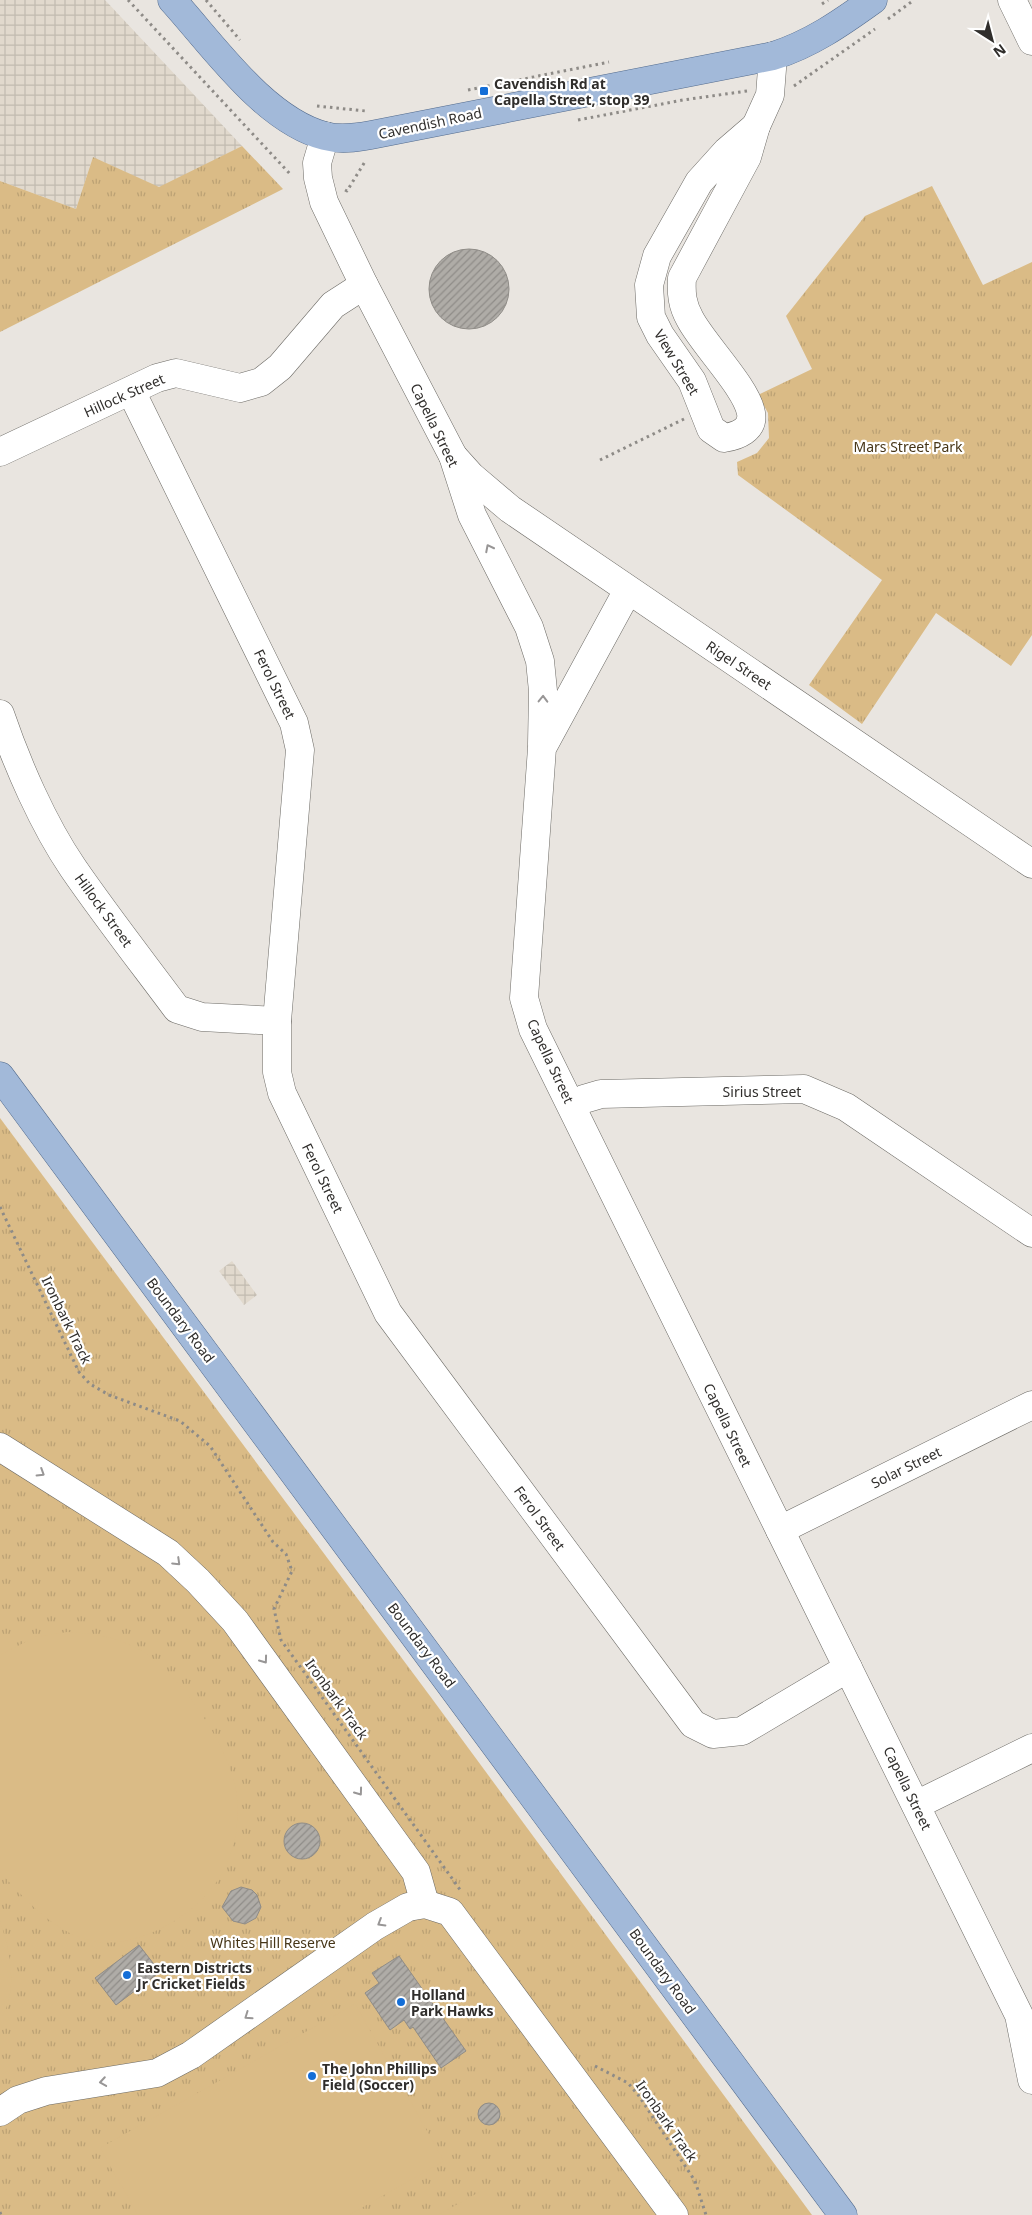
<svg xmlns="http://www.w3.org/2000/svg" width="1032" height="2215" viewBox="0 0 1032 2215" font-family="'Noto Sans',sans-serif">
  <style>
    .industrial { fill: url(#industrial-grid) }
    .park { fill: url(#park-tufts) }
    .pitch { fill: #dabb86 }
    .building { fill: url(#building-hatch); stroke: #8f8c87 }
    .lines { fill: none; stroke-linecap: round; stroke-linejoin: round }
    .minor-casing { stroke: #6c6a65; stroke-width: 29 }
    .major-casing { stroke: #526a8c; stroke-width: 29 }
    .path { stroke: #8e8b87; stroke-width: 3; stroke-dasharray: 2.5 4; stroke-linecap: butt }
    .minor { stroke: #fff; stroke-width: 28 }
    .major { stroke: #a2b9d9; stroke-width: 28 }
    .oneway { stroke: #989696 }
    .poi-dot { fill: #146ed7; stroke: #fff; stroke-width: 2 }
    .labels { text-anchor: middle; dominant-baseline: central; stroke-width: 4.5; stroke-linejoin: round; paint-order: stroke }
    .poi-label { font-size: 14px; font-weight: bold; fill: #302e2c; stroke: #fff; text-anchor: start }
    .street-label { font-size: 14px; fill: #302e2c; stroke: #fff }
    .park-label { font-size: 14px; fill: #463517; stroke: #fff }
  </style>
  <defs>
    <pattern id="industrial-grid" width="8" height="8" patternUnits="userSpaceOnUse" patternTransform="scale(1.25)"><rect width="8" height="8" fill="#e1d9cd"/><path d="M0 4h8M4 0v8" fill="none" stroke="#c1bbb0"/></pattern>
    <pattern id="park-tufts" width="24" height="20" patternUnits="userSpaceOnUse" patternTransform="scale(1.25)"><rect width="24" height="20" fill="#dabb86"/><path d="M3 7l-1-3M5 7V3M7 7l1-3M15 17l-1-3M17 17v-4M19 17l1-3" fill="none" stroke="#bba174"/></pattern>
    <pattern id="building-hatch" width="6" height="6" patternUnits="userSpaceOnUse" patternTransform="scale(1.25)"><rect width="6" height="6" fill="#afaca7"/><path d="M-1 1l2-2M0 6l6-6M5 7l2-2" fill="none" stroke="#8f8c88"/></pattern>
  </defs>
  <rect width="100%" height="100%" fill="#e9e5e0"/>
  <g class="industrial">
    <polygon points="0,0 105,0 242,146 159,188 93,157 76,209 0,181"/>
    <polygon points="232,1261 257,1295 244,1305 219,1271"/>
  </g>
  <g class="park">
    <polygon points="242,146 283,189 0,332 0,181 76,209 93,157 159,187"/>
    <polygon points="932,186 983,285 1032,262 1032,635 1011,666 936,613 862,724 809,685 882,580 738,475 737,462 757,453 769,438 768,413 758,395 812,369 786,316 865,216"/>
    <polygon points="0,1118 430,1696 812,2215 0,2215"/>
  </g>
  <g class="pitch">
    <path d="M67,1632C91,1633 114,1636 136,1648C178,1670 229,1745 236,1791C238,1802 237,1815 237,1825C236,1845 225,1873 212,1888C188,1920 132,1950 92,1941C53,1932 26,1900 0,1872V1655L35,1637Z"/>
    <path d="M0,1921C10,1951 19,1992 0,2020Z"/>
    <polygon points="355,2004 444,2161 349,2215 138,2215 100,2148"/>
    <polygon points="490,2186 507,2215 438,2215"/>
  </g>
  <g class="building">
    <circle cx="469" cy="289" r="40"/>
    <circle cx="302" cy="1841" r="18"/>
    <polygon points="241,1887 252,1890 257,1895 261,1907 256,1918 245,1924 233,1921 222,1907 231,1891"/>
    <polygon points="139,1945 160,1972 116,2005 95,1978"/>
    <polygon points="399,1956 466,2051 441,2068 413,2027 410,2029 404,2020 390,2030 365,1993 379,1983 372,1973"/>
    <circle cx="489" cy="2114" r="11"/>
  </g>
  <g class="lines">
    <defs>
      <g id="minor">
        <polyline points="1012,0 1032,41"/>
        <path d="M756,126L747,157L682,278C681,293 682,305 690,319C703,344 747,388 751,413C754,430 737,436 724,438L711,429L692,381L660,335L651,317L649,285L657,256L699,182L727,151Z"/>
        <polyline points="756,126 770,95 773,56"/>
        <polyline points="325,136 317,163 318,178 324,202 364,285 453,456 472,515 529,627 540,661 543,691 542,744"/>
        <polyline points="131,391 294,723 300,750 277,1021 277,1072 282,1093 388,1313 693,1724 713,1734 742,1731 848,1668"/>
        <polyline points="0,452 157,378 176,373 240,388 261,382 280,367 333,305 364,285"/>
        <polyline points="453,456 471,476 510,509 1032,864"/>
        <polyline points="628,590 542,748 524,998 533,1029 1019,2015 1032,2080"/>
        <path d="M0,714C17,764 43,824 73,868C106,916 142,962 177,1009L202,1017L277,1021"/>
        <polyline points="572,1106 584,1099 601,1094 804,1089 846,1107 1032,1233"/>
        <polyline points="0,1447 168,1553 198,1581 235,1621 416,1872 425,1904"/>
        <polyline points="780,1530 1032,1405"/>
        <polyline points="916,1805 1032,1748"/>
        <polyline points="0,2112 18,2100 46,2091 157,2073 191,2055 375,1926 408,1907 425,1904 450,1912 674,2215"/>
      </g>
      <g id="major">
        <path d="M172,0C213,45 264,120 325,136C340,140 355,138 371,135L773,56C811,44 841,23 873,0"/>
        <polyline points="0,1076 843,2215"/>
      </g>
    </defs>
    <use href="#minor" class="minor-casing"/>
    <use href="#major" class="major-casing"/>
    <g class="path">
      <polyline points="128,0 291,175"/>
      <polyline points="206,0 240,40"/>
      <polyline points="822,4 828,0"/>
      <polyline points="888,19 914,0"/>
      <polyline points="794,86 875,29"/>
      <polyline points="468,90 609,62"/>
      <polyline points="317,106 366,111"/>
      <polyline points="578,120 683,100 747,91"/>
      <polyline points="345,190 347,191 366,160"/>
      <polyline points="600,460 684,419"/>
      <polyline points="0,1207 79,1372 90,1384 109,1395 180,1421 210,1446 273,1542 286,1554 292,1571 274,1609 281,1640 461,1891"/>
      <polyline points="595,2066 628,2083 639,2096 695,2181 706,2215"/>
      <polyline points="0,2212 1,2215"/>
    </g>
    <use href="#minor" class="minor"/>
    <use href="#major" class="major"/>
  </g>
  <defs><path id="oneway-chevron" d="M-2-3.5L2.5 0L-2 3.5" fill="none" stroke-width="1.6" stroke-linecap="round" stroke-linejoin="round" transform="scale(1.25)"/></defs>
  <g class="oneway">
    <use href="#oneway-chevron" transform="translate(489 548) rotate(-117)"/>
    <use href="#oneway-chevron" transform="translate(543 699) rotate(-89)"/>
    <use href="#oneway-chevron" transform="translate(41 1473) rotate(32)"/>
    <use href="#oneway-chevron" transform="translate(177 1562) rotate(44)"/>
    <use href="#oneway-chevron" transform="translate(264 1660) rotate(54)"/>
    <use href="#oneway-chevron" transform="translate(359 1792) rotate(54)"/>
    <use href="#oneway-chevron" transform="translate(381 1923) rotate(149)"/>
    <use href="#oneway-chevron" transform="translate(248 2016) rotate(145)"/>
    <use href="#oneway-chevron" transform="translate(103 2082) rotate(171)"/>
  </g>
  <g class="poi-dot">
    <rect x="479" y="86" width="10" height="10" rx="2.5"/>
    <circle cx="127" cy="1975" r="5"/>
    <circle cx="401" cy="2002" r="5"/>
    <circle cx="312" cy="2076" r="5"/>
  </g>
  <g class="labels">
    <g class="poi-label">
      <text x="494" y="83">Cavendish Rd at<tspan x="494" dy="16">Capella Street, stop 39</tspan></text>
      <text x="137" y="1967">Eastern Districts<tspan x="137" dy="16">Jr Cricket Fields</tspan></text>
      <text x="411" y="1994">Holland<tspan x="411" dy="16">Park Hawks</tspan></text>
      <text x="322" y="2068">The John Phillips<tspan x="322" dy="16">Field (Soccer)</tspan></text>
    </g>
    <g class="street-label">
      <text transform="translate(430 123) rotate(-12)">Cavendish Road</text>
      <text transform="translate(677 362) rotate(59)">View Street</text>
      <text transform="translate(124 395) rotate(-24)">Hillock Street</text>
      <text transform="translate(435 425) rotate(64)">Capella Street</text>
      <text transform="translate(739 665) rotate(34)">Rigel Street</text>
      <text transform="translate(275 684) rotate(64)">Ferol Street</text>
      <text transform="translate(104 910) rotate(54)">Hillock Street</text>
      <text transform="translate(551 1061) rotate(65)">Capella Street</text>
      <text x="762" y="1091">Sirius Street</text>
      <text transform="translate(323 1178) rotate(64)">Ferol Street</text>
      <text transform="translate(67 1320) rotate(64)">Ironbark Track</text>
      <text transform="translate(181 1320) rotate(53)">Boundary Road</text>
      <text transform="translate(728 1425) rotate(64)">Capella Street</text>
      <text transform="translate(906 1467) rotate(-26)">Solar Street</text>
      <text transform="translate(540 1518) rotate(54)">Ferol Street</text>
      <text transform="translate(422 1645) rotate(53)">Boundary Road</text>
      <text transform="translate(337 1699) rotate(54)">Ironbark Track</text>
      <text transform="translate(908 1788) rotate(64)">Capella Street</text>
      <text transform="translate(663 1971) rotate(54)">Boundary Road</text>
      <text transform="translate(667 2121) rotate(55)">Ironbark Track</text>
    </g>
    <g class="park-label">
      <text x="908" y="446">Mars Street Park</text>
      <text x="273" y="1942">Whites Hill Reserve</text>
    </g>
  </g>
  <g transform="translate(992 40) rotate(144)" stroke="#ffffff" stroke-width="4" paint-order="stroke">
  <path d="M0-4L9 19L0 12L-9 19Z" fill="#302e2c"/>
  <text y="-8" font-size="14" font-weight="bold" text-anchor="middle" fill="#302e2c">N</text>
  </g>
</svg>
